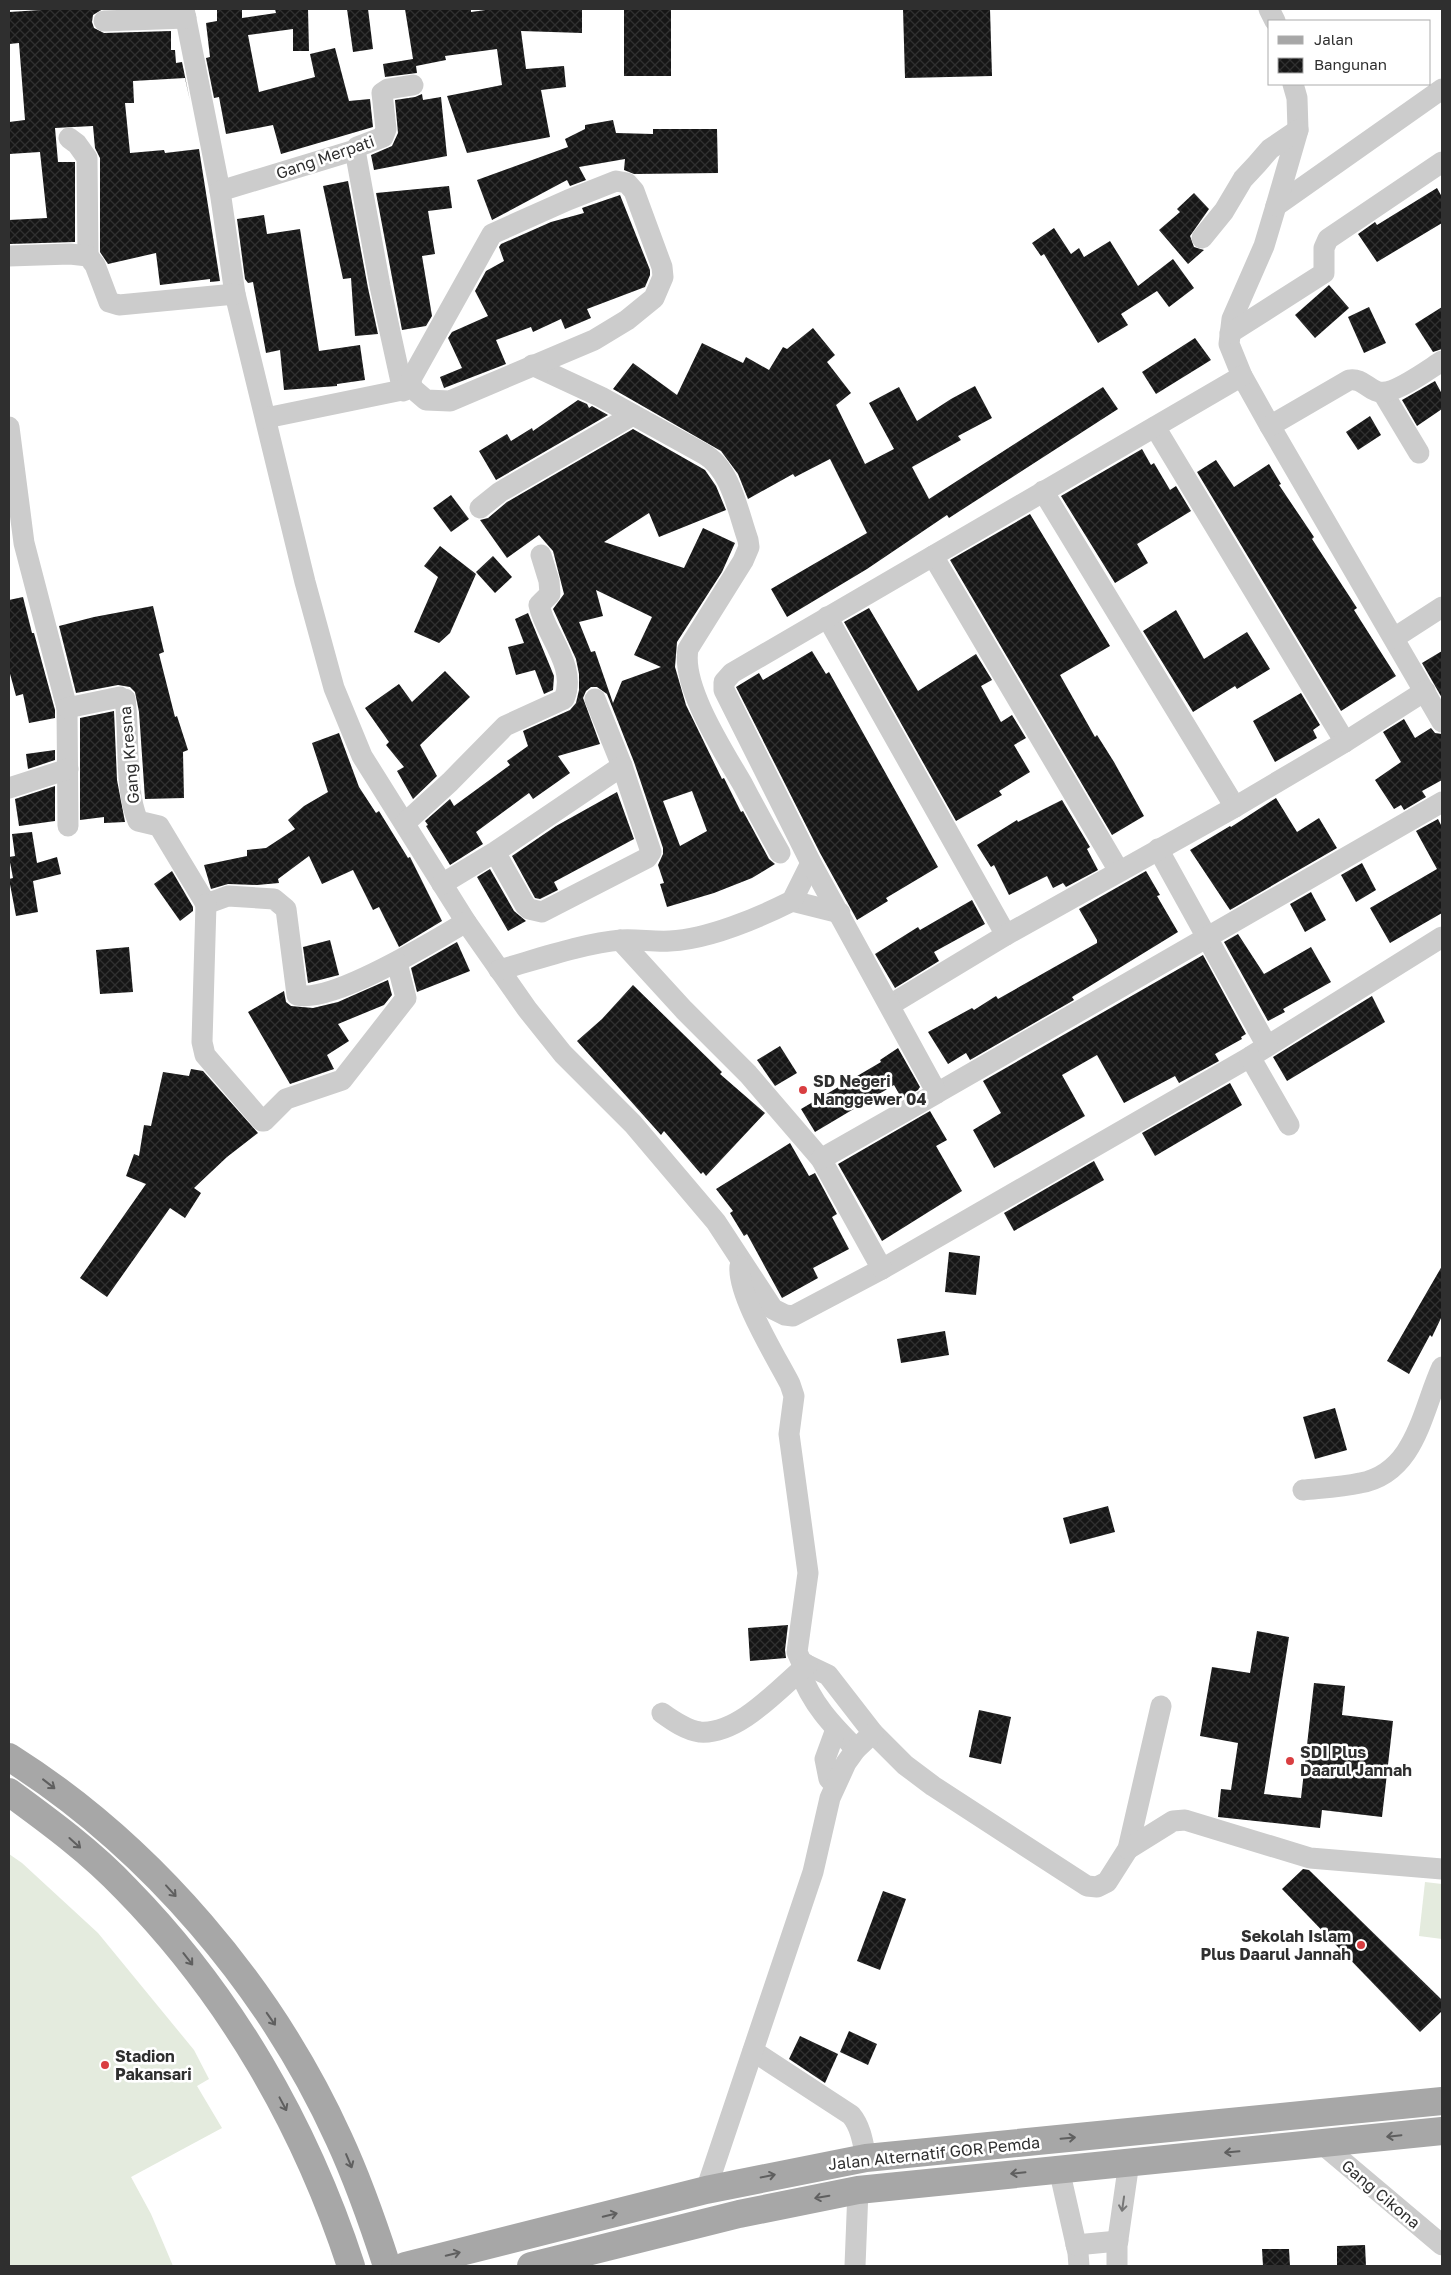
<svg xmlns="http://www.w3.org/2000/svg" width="1451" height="2275" viewBox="0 0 1451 2275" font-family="'Golos Text',sans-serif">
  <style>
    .grass { fill: #e4ebde }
    .building { fill: url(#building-cross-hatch); fill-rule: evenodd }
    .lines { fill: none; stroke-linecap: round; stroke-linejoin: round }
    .minor { stroke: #ccc; stroke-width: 21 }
    .primary { stroke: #a7a7a7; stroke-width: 28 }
    .oneway { stroke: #5f5f5f }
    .oneway2 { stroke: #767676 }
    .poi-dot { fill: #d93e41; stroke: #fff; stroke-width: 2 }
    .labels { text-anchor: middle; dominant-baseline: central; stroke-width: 5; stroke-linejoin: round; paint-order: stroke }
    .street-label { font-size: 16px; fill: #2f2f2f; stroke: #fff }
    .poi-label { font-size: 16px; font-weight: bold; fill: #2f2f2f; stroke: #fff; text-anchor: start }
  </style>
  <defs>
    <pattern id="building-cross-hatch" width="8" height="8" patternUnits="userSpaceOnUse" patternTransform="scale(1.25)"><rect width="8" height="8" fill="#161616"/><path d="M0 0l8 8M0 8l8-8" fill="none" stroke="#303030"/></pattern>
  </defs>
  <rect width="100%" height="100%" fill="#fff"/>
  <g class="grass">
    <polygon points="9,1854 22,1863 98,1933 194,2050 209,2079 197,2086 222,2128 131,2177 151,2214 173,2266 9,2266"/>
    <polygon points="1425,1882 1442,1884 1442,1939 1419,1936"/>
  </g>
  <g class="building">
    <polygon points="57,9 103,9 93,15 92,22 94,28 104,33 171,31 171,50 175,50 176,63 182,62 190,101 185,78 133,81 134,103 125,103 130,153 164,150 165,153 199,149 220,281 210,282 210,279 160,285 156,253 108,264 100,252 100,158 95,148 93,126 55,128 58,162 75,162 75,242 9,244 9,220 47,218 40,152 9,154 9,122 25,120 19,43 9,44 9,12"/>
    <polygon points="217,9 242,9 242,18 276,13 275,9 308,9 309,51 293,51 293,29 248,35 259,92 315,77 310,54 335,48 349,101 370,99 373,127 281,154 273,125 226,134 219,97 214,98 206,58 210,57 206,23 217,21"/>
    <polygon points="347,9 368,9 373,49 353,52"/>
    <polygon points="405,9 471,9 471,12 493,9 582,9 582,33 521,31 526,69 564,66 566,87 541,90 550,137 467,153 447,96 502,85 497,49 445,56 446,60 416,66 417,73 385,77 383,64 413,59"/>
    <rect x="624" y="9" width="47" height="67"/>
    <polygon points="903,9 990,9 992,76 905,78"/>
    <polygon points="422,94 423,100 441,97 447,156 374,170 371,155 392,146 398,133 395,100 415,97"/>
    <polygon points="613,120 616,133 653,134 653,129 717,129 718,173 634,174 624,170 625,159 579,167 586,180 570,186 567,180 492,220 477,180 568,147 565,139 585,129 585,125"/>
    <polygon points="348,181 368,288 378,334 355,336 351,278 343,279 323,186"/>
    <polygon points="449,186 452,208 428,211 435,254 422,256 432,316 426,326 402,330 376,193"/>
    <polygon points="1437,188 1442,197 1442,223 1377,262 1358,234 1375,222 1377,225"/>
    <polygon points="1194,193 1209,209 1190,236 1194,247 1204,250 1188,264 1159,230 1180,212 1177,209"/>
    <polygon points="620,195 650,270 650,275 645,287 587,309 591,318 565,329 561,319 533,332 531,327 496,340 506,364 444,388 440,377 462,368 448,338 452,332 488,316 475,291 486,271 504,261 499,247 501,244 551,222 584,213 582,208"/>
    <polygon points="264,215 267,234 300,229 319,351 360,345 365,380 337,384 337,386 284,390 280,350 266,353 253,282 248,283 245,279 237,219"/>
    <polygon points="1054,228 1071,254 1079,248 1084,257 1110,241 1138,286 1173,259 1194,288 1169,307 1157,291 1121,314 1128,325 1098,343 1044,254 1041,256 1032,243"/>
    <polygon points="1329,285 1349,308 1315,338 1295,315"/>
    <polygon points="1369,307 1386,343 1364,353 1348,317"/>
    <polygon points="1442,307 1442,349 1433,352 1415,324"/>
    <polygon points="813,328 835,355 827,362 851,393 836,405 865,464 894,449 869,403 899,387 917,421 951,399 975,386 992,418 958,436 961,440 912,467 929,499 1103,387 1118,409 949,518 947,515 867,569 787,617 771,589 867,533 830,459 795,477 793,474 748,499 738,474 721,451 613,389 633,363 677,395 702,343 743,363 746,357 769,370 783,347 787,349"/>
    <polygon points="1195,338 1211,360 1156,394 1142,372"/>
    <polygon points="1435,381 1442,394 1442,409 1417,426 1402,400"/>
    <polygon points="578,400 587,404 589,408 592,406 608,415 496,480 479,451 507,434 511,441 532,428 533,431"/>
    <polygon points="1370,416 1381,435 1358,450 1346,432"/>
    <path d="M633,429L705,470L716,486L726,510L659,537L649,513L604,542L684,568L703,528L735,543L722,572L677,642L675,667L686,705L722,779L724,778L741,812L743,811L769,859L775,864L752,878L714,893L667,907L660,884L664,883L658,865L663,854V848L634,762L607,694L597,687H591L586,691L583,698L600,744L558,756L570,773L533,799L529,793L476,832L483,844L450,865L426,826L428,825L425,821L450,799L454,806L510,765L507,761L528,746L523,731L570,710L576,703L579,690V674L576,659L553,609L564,594L553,551L539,535L507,558L480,520L488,518L507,502ZM596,590L652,617L634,655L661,667L622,681L613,703L595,651L591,652L579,622L603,616ZM692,791L707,831L680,846L663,801Z"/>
    <polygon points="1142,449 1151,465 1154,463 1170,490 1176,486 1191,511 1137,544 1148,563 1115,583 1061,496"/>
    <polygon points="1216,460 1234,487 1269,464 1281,484 1279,485 1314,537 1312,539 1357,608 1354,610 1396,676 1341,711 1197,472"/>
    <polygon points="451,495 469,519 451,532 433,508"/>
    <polygon points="1030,514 1110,646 1060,675 1095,737 1097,735 1114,762 1144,816 1112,835 950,560"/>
    <polygon points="440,546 476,574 450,633 439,643 414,632 438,577 424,566"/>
    <polygon points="493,556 512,577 495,593 476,572"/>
    <polygon points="23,597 32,633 34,633 55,710 55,718 29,723 23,694 16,696 9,670 9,600"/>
    <polygon points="153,606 164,652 159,654 175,717 177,716 188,750 183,752 184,798 145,799 139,712 135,692 130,687 118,685 76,693 59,626 94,617"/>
    <polygon points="869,608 918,691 976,654 992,680 981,686 1001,722 1012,715 1026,738 1014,745 1030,772 999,791 1002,795 956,821 844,622"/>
    <polygon points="1176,610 1204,659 1247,632 1270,669 1237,689 1235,686 1193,712 1143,631"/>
    <polygon points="528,613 554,676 553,690 544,694 535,670 516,675 508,647 524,643 515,619"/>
    <polygon points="812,651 826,674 829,672 852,713 938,867 886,898 888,901 857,920 820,853 736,687 759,673 763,680"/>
    <polygon points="1442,651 1442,698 1422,663"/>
    <polygon points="445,671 470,697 420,745 437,776 413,799 397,771 404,767 386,745 389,742 365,708 399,684 412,702"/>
    <polygon points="1301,693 1320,725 1313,730 1317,738 1275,762 1253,721"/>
    <polygon points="114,711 117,780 125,822 104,823 104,817 80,820 80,718"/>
    <polygon points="1404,719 1415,738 1431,728 1435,733 1442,734 1442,780 1422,791 1426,797 1404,810 1401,805 1394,809 1375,780 1401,762 1383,732"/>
    <polygon points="339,733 359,787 376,813 379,811 408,858 410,857 442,921 399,947 379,907 373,910 353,870 322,884 309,856 278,879 279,883 257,885 228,884 211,889 204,865 247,856 247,850 266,848 295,829 288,820 304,806 328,792 312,743"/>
    <polygon points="55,750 55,760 28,769 26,754"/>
    <polygon points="55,786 55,821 19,826 15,799"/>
    <polygon points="617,792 634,839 554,882 558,890 540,899 535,898 512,856 556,826"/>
    <polygon points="1276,798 1297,832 1319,818 1337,848 1230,910 1190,850 1230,826 1231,827"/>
    <polygon points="1062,800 1090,847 1087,849 1098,870 1066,887 1063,883 1053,888 1047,876 1009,895 994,865 991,867 977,845 1017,820 1018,822"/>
    <polygon points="1438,819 1442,827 1442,913 1390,943 1370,908 1437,869 1416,831"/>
    <polygon points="32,832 37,863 57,857 61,874 33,881 38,912 16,916 9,879 13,878 9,857 15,856 12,834"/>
    <polygon points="1362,863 1376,890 1356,902 1341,875"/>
    <polygon points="490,869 514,911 526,921 508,931 477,877"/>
    <polygon points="172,871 193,907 193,911 180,921 154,884"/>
    <polygon points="1146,871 1160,895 1157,896 1178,932 1072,997 1074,1000 970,1060 966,1053 948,1064 928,1032 972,1008 974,1010 996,996 998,999 1097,943 1097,940 1079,909"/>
    <polygon points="1311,892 1326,920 1305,932 1290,904"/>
    <polygon points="972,900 985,924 934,952 939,961 895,988 875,954 918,927 920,930"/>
    <polygon points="1238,934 1264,974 1311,947 1331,982 1283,1009 1285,1012 1268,1021 1224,942"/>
    <polygon points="330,940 339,975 308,983 303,947"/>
    <polygon points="457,942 470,971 417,992 411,968"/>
    <polygon points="129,947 133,992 100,994 96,950"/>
    <polygon points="1203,955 1246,1034 1241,1037 1242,1039 1215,1054 1219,1061 1179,1083 1175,1076 1124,1103 1097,1055 1062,1075 1085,1116 994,1168 973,1130 1001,1113 983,1081"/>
    <polygon points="388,980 392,995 384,1005 338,1024 349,1041 327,1055 334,1069 290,1084 248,1012 284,991 286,1002 291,1006 313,1008 338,1002"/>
    <polygon points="633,985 722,1072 720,1074 765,1113 706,1176 703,1172 701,1174 664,1131 661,1135 577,1041 602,1019"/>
    <polygon points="1372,996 1385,1022 1287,1081 1273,1057"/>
    <polygon points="780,1046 797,1073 775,1086 757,1060"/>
    <polygon points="898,1048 920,1087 918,1090 902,1099 894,1085 815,1132 801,1109 881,1062 880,1060"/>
    <polygon points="191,1069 203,1071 258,1133 227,1157 194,1188 201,1193 185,1218 170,1208 107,1297 80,1278 146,1184 126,1176 134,1154 139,1156 144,1125 151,1126 163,1072 189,1076"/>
    <polygon points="1230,1083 1242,1105 1155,1156 1142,1133"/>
    <polygon points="930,1111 947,1140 936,1146 962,1191 882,1241 838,1164"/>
    <polygon points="790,1143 809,1176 815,1173 837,1214 832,1217 849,1249 813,1268 818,1278 782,1298 747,1234 744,1236 730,1213 733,1211 716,1189"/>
    <polygon points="1094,1161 1104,1180 1014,1231 1004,1213"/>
    <polygon points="949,1252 980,1256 976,1295 945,1292"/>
    <polygon points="1442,1266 1442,1316 1432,1337 1430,1335 1409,1374 1387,1361"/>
    <polygon points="945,1331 949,1355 901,1363 897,1339"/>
    <polygon points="1335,1408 1347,1450 1315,1459 1303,1417"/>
    <polygon points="1108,1506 1115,1532 1070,1544 1063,1518"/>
    <polygon points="788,1625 785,1650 786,1658 750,1661 748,1628"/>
    <polygon points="1257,1631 1289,1637 1264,1794 1301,1798 1314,1683 1345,1686 1342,1715 1393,1721 1382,1817 1322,1810 1320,1828 1218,1817 1221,1789 1231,1790 1238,1743 1200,1736 1212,1667 1250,1673"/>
    <polygon points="979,1710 1011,1717 1001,1764 969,1757"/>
    <polygon points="1303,1869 1309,1870 1442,2000 1442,2011 1420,2032 1282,1889"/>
    <polygon points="883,1891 906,1899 880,1970 857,1961"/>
    <polygon points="849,2031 877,2044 868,2065 840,2052"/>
    <polygon points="800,2036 838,2054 825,2083 789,2059"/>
    <polygon points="1365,2245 1366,2266 1337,2266 1337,2246"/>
    <polygon points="1262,2249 1289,2249 1290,2266 1263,2266"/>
  </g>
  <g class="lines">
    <g class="minor">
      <polyline points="184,9 220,191 235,294 305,582 334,688 362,756 466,922 527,1009 563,1054 633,1124 716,1222 773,1309 785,1315 793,1316 882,1269 1250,1057 1442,937"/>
      <polyline points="1269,9 1275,21"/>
      <polyline points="104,21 186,18"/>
      <polyline points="1442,89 1276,206 1264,246 1232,319 1229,344 1242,376 1270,426 1442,722"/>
      <polyline points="69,138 77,144 87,158 88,256"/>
      <polyline points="355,150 380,286 403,391"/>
      <polyline points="220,191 355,150 357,147 383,137 386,129 382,93 388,89 413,85"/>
      <polyline points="1276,206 1298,130 1297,98 1293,84"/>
      <polyline points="1202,238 1224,211 1243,179 1257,164 1270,149 1298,130"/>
      <polyline points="9,256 70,254 88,256 95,265 109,302 119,305 235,294"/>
      <polyline points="1230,333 1324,273 1324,248 1328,239 1442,162"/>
      <path d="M532,365L601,397L704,454C731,469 738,512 748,540L749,547L743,561L688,649C681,687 724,752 743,785C755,808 767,830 780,853"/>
      <polyline points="1383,393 1419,453"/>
      <polyline points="266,418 412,388 426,400 450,401 594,340 627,320 654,298 663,277 662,267 634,191 627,183 616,181 568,200 492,234 411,379 412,388"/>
      <path d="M1270,426L1349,380C1361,378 1366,387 1376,391C1391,398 1429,369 1442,361"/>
      <polyline points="9,427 24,543 67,708 68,826"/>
      <polyline points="1155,427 1345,742"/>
      <polyline points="1043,491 1235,807"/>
      <polyline points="480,508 500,492 633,415"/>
      <polyline points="933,556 1119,871"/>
      <polyline points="827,617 1006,935"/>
      <polyline points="1394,638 1442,607"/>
      <polyline points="595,699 622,766"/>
      <path d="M67,708L120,697L121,700L125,699C130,735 124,790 138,821L159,826L206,904L228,896L274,899L286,909L297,995C332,1004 434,941 466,922"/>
      <polyline points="9,788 68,769"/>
      <path d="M405,823L450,782L505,726L564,699C578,666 545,635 539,605L550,594L549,581L541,555"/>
      <polyline points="1158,849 1267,1046"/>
      <polyline points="442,884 495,852 622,766 651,852 647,858 542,912 529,909 525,905 495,852"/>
      <polyline points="792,901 840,913"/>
      <polyline points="206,904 202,1042 205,1055 262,1121 264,1121 286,1099 342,1080 406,998 397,963"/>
      <polyline points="620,940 684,1010 748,1074 821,1159 882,1269"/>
      <path d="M499,970C535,960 584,943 621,940C637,939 654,942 670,941C708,939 758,918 792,901L811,863"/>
      <polyline points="890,1005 1006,935 1235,807 1345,742 1425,691"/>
      <polyline points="1250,1057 1289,1125"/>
      <polyline points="937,1093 1442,802"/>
      <polyline points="821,1159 937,1093 811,863 724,690 724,682 732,673 1242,376"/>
      <path d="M740,1266C737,1294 776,1357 790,1384L794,1396L789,1434L808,1573L797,1652L801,1661L807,1665L828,1675L873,1733L905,1765L933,1786L1087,1886L1097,1887L1107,1882L1128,1849L1161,1706"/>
      <path d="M1303,1490C1322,1488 1342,1487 1360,1483C1416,1473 1422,1410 1442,1367"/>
      <path d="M800,1671C811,1703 832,1725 856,1749"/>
      <path d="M662,1713C673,1721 686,1730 700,1732C739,1735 779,1688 807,1665"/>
      <polyline points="835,1784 829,1779 825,1759 836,1729"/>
      <polyline points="1128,1849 1173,1821 1185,1820 1310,1858 1442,1869"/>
      <path d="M753,2051L851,2115C861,2127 863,2143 866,2158"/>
      <polyline points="1321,2143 1442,2245"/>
      <polyline points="1059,2169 1078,2253 1079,2266"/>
      <polyline points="706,2190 813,1872 830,1798 846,1763 856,1749 873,1733"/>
      <polyline points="1076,2245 1118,2241"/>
      <polyline points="855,2266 858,2190"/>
      <polyline points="1117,2266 1117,2246 1129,2162"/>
    </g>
    <g class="primary">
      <path d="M9,1757C150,1846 270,1987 339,2139C358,2180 373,2223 387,2266"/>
      <path d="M9,1792C50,1822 91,1852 126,1889C230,1995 305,2125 351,2266"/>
      <polyline points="405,2266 706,2190 866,2158 1442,2101"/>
      <polyline points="531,2266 739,2214 858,2190 1442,2131"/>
    </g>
  </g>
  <defs><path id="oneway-shaft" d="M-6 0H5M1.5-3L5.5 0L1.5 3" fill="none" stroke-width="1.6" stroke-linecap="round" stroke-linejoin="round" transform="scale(1.25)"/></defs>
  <g class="oneway">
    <use href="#oneway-shaft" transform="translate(49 1784) rotate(38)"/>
    <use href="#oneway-shaft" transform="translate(75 1843) rotate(42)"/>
    <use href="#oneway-shaft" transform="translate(171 1891) rotate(48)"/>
    <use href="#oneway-shaft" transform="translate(188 1959) rotate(52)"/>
    <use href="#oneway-shaft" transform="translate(271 2019) rotate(55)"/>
    <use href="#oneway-shaft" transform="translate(283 2104) rotate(62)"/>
    <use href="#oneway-shaft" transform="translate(1394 2136) rotate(174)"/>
    <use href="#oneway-shaft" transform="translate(1068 2138) rotate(-5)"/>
    <use href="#oneway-shaft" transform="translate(1232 2152) rotate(175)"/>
    <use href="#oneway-shaft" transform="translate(349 2161) rotate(67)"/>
    <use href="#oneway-shaft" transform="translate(1018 2173) rotate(174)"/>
    <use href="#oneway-shaft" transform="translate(768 2176) rotate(-12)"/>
    <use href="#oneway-shaft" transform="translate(822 2197) rotate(170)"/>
    <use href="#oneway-shaft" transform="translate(610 2215) rotate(-14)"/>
    <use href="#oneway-shaft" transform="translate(453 2254) rotate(-14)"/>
  </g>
  <use class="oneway2" href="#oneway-shaft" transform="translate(1123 2204) rotate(98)"/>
  <g class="poi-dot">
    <circle cx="803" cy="1090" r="5"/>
    <circle cx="1290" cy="1761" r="5"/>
    <circle cx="1361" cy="1945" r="5"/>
    <circle cx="105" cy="2065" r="5"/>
  </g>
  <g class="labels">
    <g class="street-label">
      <text transform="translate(325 157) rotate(-19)">Gang Merpati</text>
      <text transform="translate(129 755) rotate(-95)">Gang Kresna</text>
      <text transform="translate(934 2153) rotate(-6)">Jalan Alternatif GOR Pemda</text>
      <text transform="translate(1381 2194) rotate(40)">Gang Cikona</text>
    </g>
    <g class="poi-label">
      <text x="813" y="1081">SD Negeri<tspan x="813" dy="18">Nanggewer 04</tspan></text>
      <text x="1300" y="1752">SDI Plus<tspan x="1300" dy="18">Daarul Jannah</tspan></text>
      <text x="1351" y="1936" text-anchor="end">Sekolah Islam<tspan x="1351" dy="18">Plus Daarul Jannah</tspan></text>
      <text x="115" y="2056">Stadion<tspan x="115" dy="18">Pakansari</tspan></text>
    </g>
  </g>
  <rect width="1451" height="2275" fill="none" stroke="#2f2f2f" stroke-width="20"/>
  <rect x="1268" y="20" width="162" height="65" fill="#ffffff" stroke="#acacac"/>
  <rect x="1278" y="36" width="25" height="8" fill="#a7a7a7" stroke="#acacac"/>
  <text x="1314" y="45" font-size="15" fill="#2f2f2f">Jalan</text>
  <rect x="1278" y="58" width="25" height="15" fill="url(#building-cross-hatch)" stroke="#acacac"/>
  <text x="1314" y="70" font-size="15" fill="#2f2f2f">Bangunan</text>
</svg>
